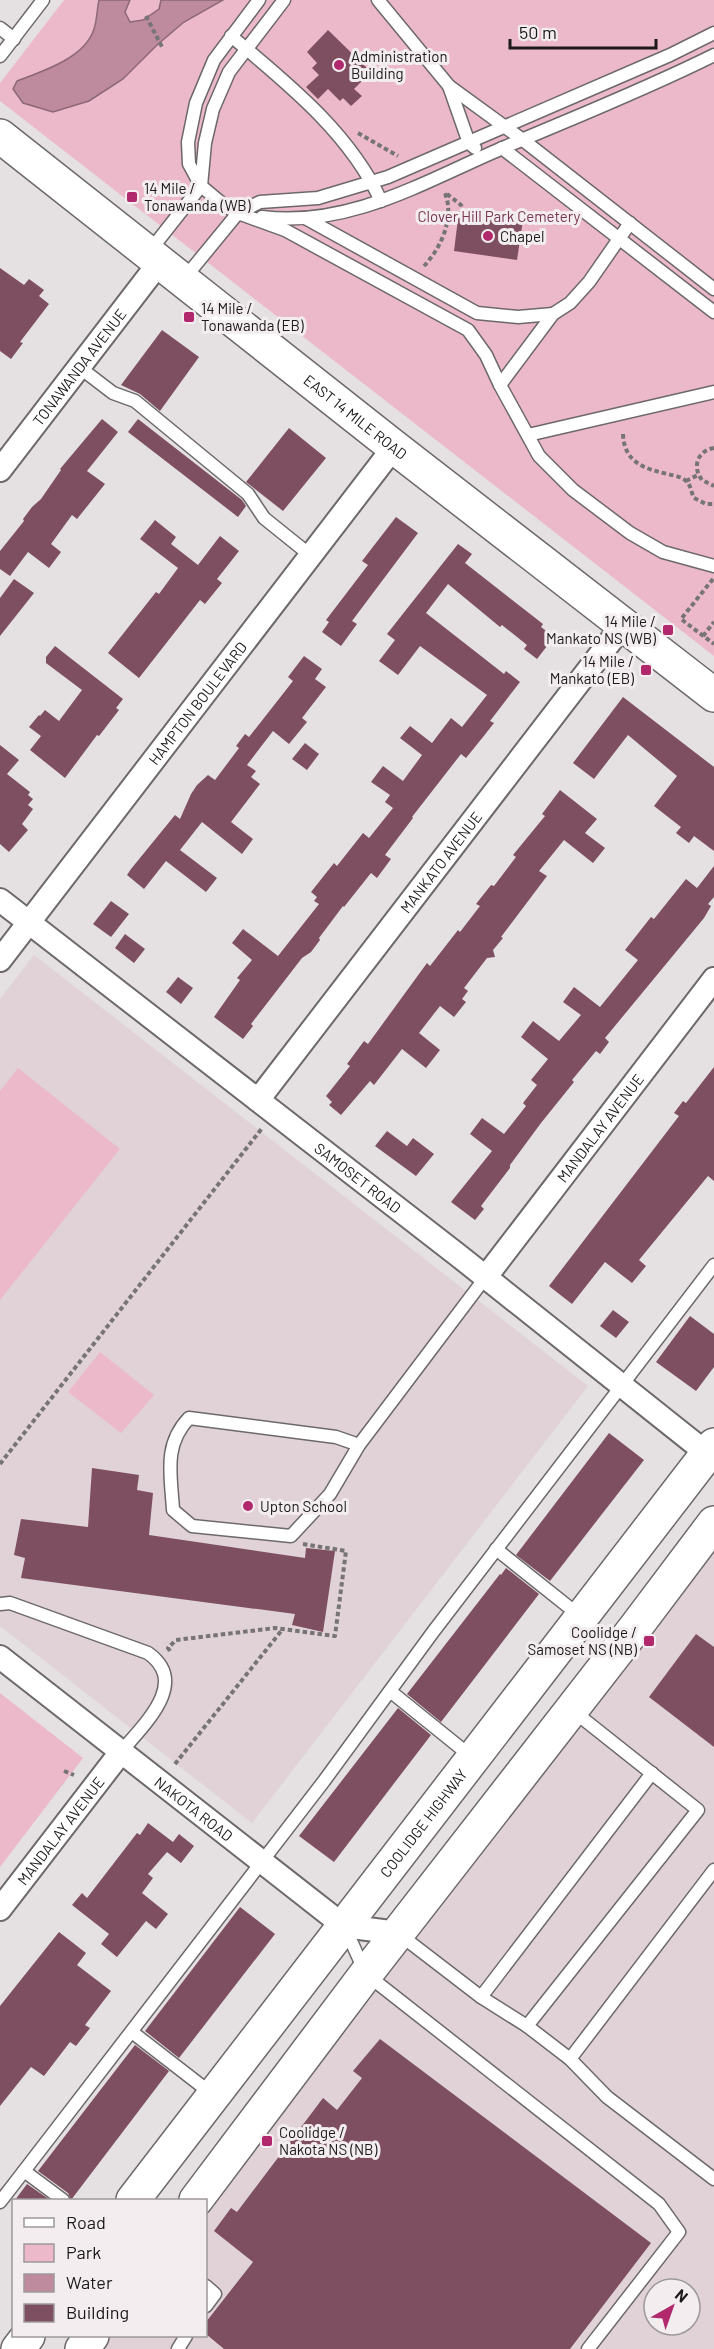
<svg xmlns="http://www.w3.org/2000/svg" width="714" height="2349" viewBox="0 0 714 2349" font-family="Barlow,sans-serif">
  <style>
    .built { fill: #e0d2d7; fill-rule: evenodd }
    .green { fill: #ecb9cb }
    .water { fill: #be8a9d; stroke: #8d6876; stroke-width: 1.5 }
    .building { fill: #7e4f61 }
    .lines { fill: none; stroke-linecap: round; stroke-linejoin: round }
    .lane-casing { stroke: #6d686a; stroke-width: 15 }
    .street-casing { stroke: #6d686a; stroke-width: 26 }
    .secondary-casing { stroke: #6d686a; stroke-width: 36 }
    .path { stroke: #777475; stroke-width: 4; stroke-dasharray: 4.5 3; stroke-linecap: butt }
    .lane { stroke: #fff; stroke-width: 12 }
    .street { stroke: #fff; stroke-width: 22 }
    .secondary { stroke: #fff; stroke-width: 33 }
    .poi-dot { fill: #b1296c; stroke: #f3edef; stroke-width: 2 }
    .labels { text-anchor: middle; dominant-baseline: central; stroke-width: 6; stroke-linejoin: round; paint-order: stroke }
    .poi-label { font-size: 15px; fill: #1b191a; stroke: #f3edef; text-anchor: start }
    .park-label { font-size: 15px; fill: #783652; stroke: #f3edef }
    .street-label { font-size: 15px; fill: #1b191a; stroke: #f3edef }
  </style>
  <rect width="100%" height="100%" fill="#e5e0e2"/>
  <g class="built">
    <polygon points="34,955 588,1386 252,1823 0,1626 0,999"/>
    <path d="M714,1544V2349H95L106,2336H206V2206ZM654,2289H690V2325H654Z"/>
  </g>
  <g class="green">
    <polygon points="64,0 714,0 714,656 0,101 0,83"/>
    <polygon points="18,1068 120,1149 0,1300 0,1091"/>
    <polygon points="100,1352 154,1395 121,1433 68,1392"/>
    <polygon points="0,1693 83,1758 0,1867"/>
  </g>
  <path class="water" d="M99,0H130L125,12L130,22L143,20L159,9L161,0H223L184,22L157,45L123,79L89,101L53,112L23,103L13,89L17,81C43,71 85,58 94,29C97,20 97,9 99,0Z"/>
  <g class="building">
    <polygon points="328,30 371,72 354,89 362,96 351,106 343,98 340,101 328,89 318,99 306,87 319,75 312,68 317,63 307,52"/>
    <polygon points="459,211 523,220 517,260 454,251"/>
    <polygon points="0,268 24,285 29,279 44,290 39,296 49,304 20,342 23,343 11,359 0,351"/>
    <polygon points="162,330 199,357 160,411 140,394 121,385"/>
    <polygon points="102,419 118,432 87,471 105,484 77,519 72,515 51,544 61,552 49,568 28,552 10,576 0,569 0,551 24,521 23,519 32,507 41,499 61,470 60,469"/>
    <polygon points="138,419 242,500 246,506 238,517 128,432"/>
    <polygon points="289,428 326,458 283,511 246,482"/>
    <polygon points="396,517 418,533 352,621 357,624 341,646 322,632 329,622 326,620 368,565 362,561"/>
    <polygon points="155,520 176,537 171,544 198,565 220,536 239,551 217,579 222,583 205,604 200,600 139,678 108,653 156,592 159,594 178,568 140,539"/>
    <polygon points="458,544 472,554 465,563 543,624 541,627 554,637 537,659 524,649 527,645 502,625 500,627 448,584 426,613 504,674 506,671 520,682 490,721 494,723 483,737 466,758 461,754 412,817 413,818 385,855 391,859 377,878 371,873 344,907 343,906 319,938 320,940 311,952 302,958 251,1024 253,1026 243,1039 214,1017 240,980 237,978 252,960 232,943 243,929 278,956 319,904 314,901 317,897 311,892 334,863 337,866 363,833 369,838 393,808 385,802 390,795 371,782 383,766 403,781 422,755 400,738 410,726 432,743 451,718 462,727 487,695 420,646 398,675 379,661 395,640 387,634"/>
    <polygon points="14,579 34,593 0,636 0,598"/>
    <polygon points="55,646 123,699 116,708 119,710 99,736 97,735 65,778 30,750 41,736 29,727 39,715 40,716 45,710 59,721 82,690 46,663 46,657"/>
    <polygon points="304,656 322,669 315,679 326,687 302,718 307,722 289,744 273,731 247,765 256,771 251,777 260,784 231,822 253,839 242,854 202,822 180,850 217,878 206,892 166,861 144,889 127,875 131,869 175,815 180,819 191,794 197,785 208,775 215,780 239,748 236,746 245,734 249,737 293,681 288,677"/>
    <polygon points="623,697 714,767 714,851 694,836 689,843 676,833 681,827 654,806 677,776 628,735 594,779 573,763"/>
    <polygon points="305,743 319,754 307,770 292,759"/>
    <polygon points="0,745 19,760 7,774 30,792 28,795 33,799 28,805 33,809 22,824 28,830 9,852 0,844"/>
    <polygon points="560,790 597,819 585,833 605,848 593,863 564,840 539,871 547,876 501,937 503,938 493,950 495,957 487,958 464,988 468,991 462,999 466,1002 454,1017 440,1006 419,1033 440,1050 426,1068 402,1049 374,1085 370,1081 341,1115 329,1105 332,1102 326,1096 350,1066 347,1064 364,1041 368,1044 427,963 430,966 458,930 460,932 480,906 476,904 491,885 494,886 516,857 513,855 545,816 542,814"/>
    <polygon points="714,866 714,897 708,904 711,906 704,918 605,1038 609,1042 600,1054 596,1051 572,1080 574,1082 541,1123 510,1165 510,1168 481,1206 484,1209 475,1220 451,1202 492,1151 470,1134 482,1118 504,1134 526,1106 523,1103 537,1085 531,1080 548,1059 521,1037 533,1021 559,1041 581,1015 563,1002 574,987 600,1007 638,960 625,950 651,917 654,919 686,879 697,888"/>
    <polygon points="111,901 129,914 111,937 93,924"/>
    <polygon points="125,934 145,949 134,963 115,948"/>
    <polygon points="178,977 193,988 181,1004 166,992"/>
    <polygon points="714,1067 714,1181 708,1176 639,1260 646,1266 632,1283 605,1262 572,1304 549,1286 679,1116 674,1113 683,1101 686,1103"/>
    <polygon points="387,1131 407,1146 413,1138 434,1154 416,1176 375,1146"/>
    <polygon points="613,1310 629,1322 616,1338 600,1326"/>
    <polygon points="690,1316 714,1334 714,1367 696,1391 656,1362"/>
    <polygon points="609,1433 644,1460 550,1581 516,1555"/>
    <polygon points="92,1468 139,1475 137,1490 153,1493 149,1535 305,1558 306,1548 335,1551 323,1632 292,1625 295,1614 21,1578 25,1558 14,1555 21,1519 88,1527"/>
    <polygon points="506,1568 539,1594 441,1722 407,1694 500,1574 501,1575"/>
    <polygon points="696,1634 714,1647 714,1747 649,1697"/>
    <polygon points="398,1708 431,1735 334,1862 299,1836"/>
    <polygon points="148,1823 173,1842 179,1834 194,1846 181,1863 167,1852 148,1874 153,1878 142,1893 168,1914 156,1929 146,1921 117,1957 101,1944 109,1934 72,1905 82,1893 87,1898 137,1833 140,1835"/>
    <polygon points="240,1907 275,1934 179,2058 145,2031"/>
    <polygon points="59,1932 86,1953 77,1965 111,1991 85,2025 90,2028 76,2046 70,2042 44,2076 31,2067 0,2106 0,2006"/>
    <polygon points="380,2039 651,2243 570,2349 224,2349 206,2334 206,2322 253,2262 214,2231 231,2208 237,2212 323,2098 337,2110 362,2078 353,2071"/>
    <polygon points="135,2045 169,2071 71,2200 68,2193 38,2171"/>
    <polygon points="27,2184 50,2200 15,2200"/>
  </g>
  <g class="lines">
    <defs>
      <g id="lane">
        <polyline points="259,0 214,60 196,103 188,142 189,164 201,186 225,206 238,213 285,230 468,330 486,355 500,385 539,456 573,490 630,533 663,552 714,566"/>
        <polyline points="378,0 449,86 523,140 714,289"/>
        <polyline points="0,28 14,39"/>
        <path d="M231,36C287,83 350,133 381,201"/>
        <polyline points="0,56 43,0"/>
        <polyline points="449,86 469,143 475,148"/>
        <polyline points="502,148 714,312"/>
        <path d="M262,217C350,228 427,180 505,147C575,117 646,89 714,55"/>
        <polyline points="307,219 477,313 518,317 553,314"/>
        <polyline points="149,252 201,186 205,143 213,109 229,72 284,0"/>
        <polyline points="183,280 238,213 260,202 318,198 388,177 670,55 714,33"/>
        <polyline points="79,367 113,393 135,401 248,494 264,518 310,555"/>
        <polyline points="500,385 553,314 570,303 589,282 630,223"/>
        <polyline points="528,435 714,392"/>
        <path d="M359,1445L336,1437L189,1418C163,1445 171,1475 173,1510L192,1526L291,1536L330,1494L359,1445L485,1278"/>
        <polyline points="496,1549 580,1616"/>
        <path d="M0,1604L10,1603L148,1653C190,1683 144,1724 121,1752"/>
        <polyline points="390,1691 473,1758"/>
        <polyline points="572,1710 698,1810 527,2026 570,2059 607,2097 714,2179"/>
        <polyline points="346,1930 366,1974 659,2204 679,2232 588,2349"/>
        <polyline points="399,1934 481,1997 527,2026"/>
        <polyline points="481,1997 652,1773"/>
        <polyline points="132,2032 212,2094"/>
        <polyline points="570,2059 714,1870"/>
        <polyline points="24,2171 324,1781 433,1632 714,1265"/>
        <polyline points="0,2202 24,2171 63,2200"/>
        <polyline points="206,2286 215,2294 206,2306"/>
        <polyline points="178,2349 186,2336"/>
      </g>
      <g id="street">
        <path id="s1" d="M0,470L159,263"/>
        <path id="s2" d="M0,900L459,1256L714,1459"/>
        <path id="s3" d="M0,960L394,447"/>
        <path id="s4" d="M258,1100L623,625"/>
        <path id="s5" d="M485,1278L714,979"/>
        <path id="s6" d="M0,1657L344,1926L398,1933"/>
        <path id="s7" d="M0,1909L121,1752"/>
      </g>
      <g id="secondary">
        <path id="s8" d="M0,136L394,447L714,695"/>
        <path id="s9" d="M133,2200L714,1445"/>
        <polyline points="196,2200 366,1974 635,1628 714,1523"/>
        <polyline points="18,2349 28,2336"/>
        <polyline points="82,2349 92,2336"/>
      </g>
    </defs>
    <use href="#lane" class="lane-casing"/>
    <use href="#street" class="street-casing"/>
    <use href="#secondary" class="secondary-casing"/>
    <g class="path">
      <polyline points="146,16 162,47"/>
      <polyline points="358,133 398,156"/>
      <polyline points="447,194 461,205 463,211"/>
      <path d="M424,266C441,248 456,216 444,191"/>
      <path d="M623,434C624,462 644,469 668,474C674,476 681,476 686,481C691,485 691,492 694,498L706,504H714"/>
      <path d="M714,448C697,451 692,467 702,480L714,486"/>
      <polyline points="686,481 698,475"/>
      <polyline points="713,579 681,619 714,644"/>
      <polyline points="703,636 714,622"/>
      <polyline points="0,1464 263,1127"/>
      <polyline points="170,1651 168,1648 176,1640 275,1628 335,1636 346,1551 303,1544"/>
      <polyline points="175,1764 282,1630"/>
      <polyline points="64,1771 74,1775"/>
    </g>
    <use href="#lane" class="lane"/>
    <use href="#street" class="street"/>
    <use href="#secondary" class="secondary"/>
  </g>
  <g class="poi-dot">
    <circle cx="339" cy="65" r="6"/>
    <rect x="126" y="191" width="12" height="12" rx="3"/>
    <circle cx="488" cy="236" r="6"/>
    <rect x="183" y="311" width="12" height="12" rx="3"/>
    <rect x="662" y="624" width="12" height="12" rx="3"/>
    <rect x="640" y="664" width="12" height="12" rx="3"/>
    <circle cx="248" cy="1506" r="6"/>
    <rect x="643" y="1635" width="12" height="12" rx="3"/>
    <rect x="261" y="2135" width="12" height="12" rx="3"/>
  </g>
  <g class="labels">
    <g class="poi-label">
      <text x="351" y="56">Administration<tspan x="351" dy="17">Building</tspan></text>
      <text x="144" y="188">14 Mile /<tspan x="144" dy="17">Tonawanda (WB)</tspan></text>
      <text x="500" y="236">Chapel</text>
      <text x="201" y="308">14 Mile /<tspan x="201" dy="17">Tonawanda (EB)</tspan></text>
      <text x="656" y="621" text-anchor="end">14 Mile /<tspan x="656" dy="17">Mankato NS (WB)</tspan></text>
      <text x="634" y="661" text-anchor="end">14 Mile /<tspan x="634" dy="17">Mankato (EB)</tspan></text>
      <text x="260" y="1506">Upton School</text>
      <text x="637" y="1632" text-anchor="end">Coolidge /<tspan x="637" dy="17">Samoset NS (NB)</tspan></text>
      <text x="279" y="2132">Coolidge /<tspan x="279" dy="17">Nakota NS (NB)</tspan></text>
    </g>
    <g class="park-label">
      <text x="499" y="216">Clover Hill Park Cemetery</text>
    </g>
    <g class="street-label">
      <text stroke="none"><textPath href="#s1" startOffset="130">TONAWANDA AVENUE</textPath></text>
      <text stroke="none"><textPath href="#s8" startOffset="453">EAST 14 MILE ROAD</textPath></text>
      <text stroke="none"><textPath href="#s3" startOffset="324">HAMPTON BOULEVARD</textPath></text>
      <text stroke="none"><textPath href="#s4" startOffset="300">MANKATO AVENUE</textPath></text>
      <text stroke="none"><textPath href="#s5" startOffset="189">MANDALAY AVENUE</textPath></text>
      <text stroke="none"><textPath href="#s2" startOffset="453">SAMOSET ROAD</textPath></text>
      <text stroke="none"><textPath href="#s6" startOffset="246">NAKOTA ROAD</textPath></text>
      <text stroke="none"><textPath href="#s9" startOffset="476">COOLIDGE HIGHWAY</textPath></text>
      <text stroke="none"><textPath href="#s7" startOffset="99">MANDALAY AVENUE</textPath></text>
    </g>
  </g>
  <rect x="12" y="2199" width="195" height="138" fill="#f3edef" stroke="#9d989a" stroke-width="1.5"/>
  <rect x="24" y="2218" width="30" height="9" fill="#ffffff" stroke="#9d989a" stroke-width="1.5"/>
  <text x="66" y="2229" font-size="18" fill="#1b191a">Road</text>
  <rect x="24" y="2244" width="30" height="18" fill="#ecb9cb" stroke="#9d989a" stroke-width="1.5"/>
  <text x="66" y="2259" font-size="18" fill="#1b191a">Park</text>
  <rect x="24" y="2274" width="30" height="18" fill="#be8a9d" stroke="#9d989a" stroke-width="1.5"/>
  <text x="66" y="2289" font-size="18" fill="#1b191a">Water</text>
  <rect x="24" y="2304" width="30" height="18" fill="#7e4f61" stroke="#9d989a" stroke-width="1.5"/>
  <text x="66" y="2319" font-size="18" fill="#1b191a">Building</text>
  <g transform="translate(672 2307) rotate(40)"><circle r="28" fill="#f3edef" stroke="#9d989a" stroke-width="1.5"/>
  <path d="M0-4.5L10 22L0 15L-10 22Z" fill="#b1296c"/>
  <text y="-9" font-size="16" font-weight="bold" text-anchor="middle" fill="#1b191a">N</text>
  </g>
  <path d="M510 39v9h146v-9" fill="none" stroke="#1b191a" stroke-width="3"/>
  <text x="519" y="39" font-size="18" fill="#1b191a" stroke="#f3edef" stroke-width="4.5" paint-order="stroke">50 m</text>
</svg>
